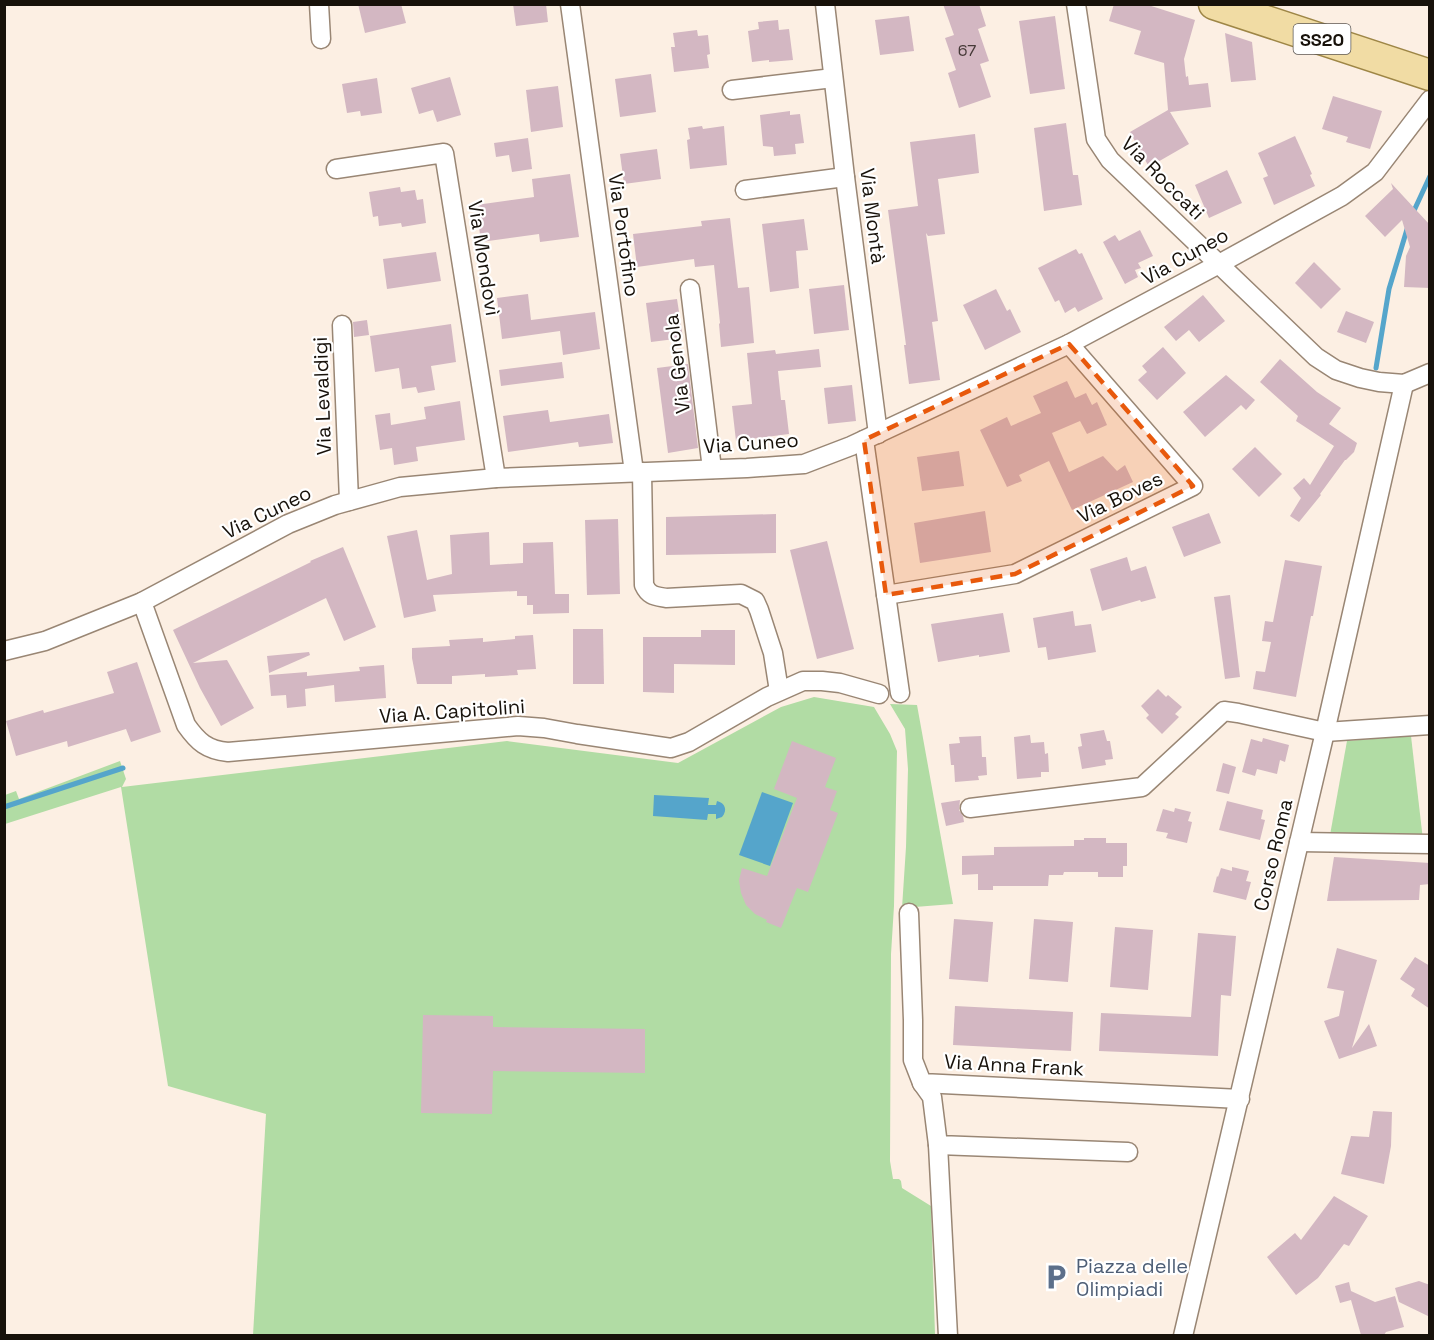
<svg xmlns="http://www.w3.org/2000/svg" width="1434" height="1340" viewBox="0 0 1434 1340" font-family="'Space Grotesk',sans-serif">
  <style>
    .green { fill: #b1dca4 }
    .water { fill: #55a5cb }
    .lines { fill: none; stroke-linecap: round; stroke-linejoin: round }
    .stream { stroke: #55a5cb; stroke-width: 5 }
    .building { fill: #d3b7c2 }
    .minor-casing { stroke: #998674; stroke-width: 21 }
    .primary-casing { stroke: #9e8646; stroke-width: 33 }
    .minor { stroke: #fff; stroke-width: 18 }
    .primary { stroke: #f1dca4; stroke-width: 30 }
    .marked { fill: #e8590c; fill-opacity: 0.2; stroke: #e8590c; stroke-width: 4.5; stroke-dasharray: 12 8; stroke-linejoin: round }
    .labels { text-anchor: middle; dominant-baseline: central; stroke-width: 4.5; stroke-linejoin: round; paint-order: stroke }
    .number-label { font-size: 16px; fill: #463a38 }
    .shield { fill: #fff; stroke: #5d5854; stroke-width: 1.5 }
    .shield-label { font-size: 18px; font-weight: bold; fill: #17110a }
    .street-label { font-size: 20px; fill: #17110a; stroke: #fff }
    .service-label { font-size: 20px; fill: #4e5e75; stroke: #fff; text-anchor: start }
  </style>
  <rect width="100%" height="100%" fill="#fcefe3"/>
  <g class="green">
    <polygon points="814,697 874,707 890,734 897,751 894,906 891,954 890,1161 893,1179 899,1179 901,1181 902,1188 931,1206 935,1335 253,1335 266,1114 168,1086 121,787 5,824 5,795 16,791 19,799 120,761 126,779 122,787 507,741 678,763 781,707"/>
    <polygon points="890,704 917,705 953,904 902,908 906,847 908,769 905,729"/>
    <polygon points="1411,736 1423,840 1330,835 1347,741"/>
  </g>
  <g class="water">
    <polygon points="762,792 793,803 770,866 739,855"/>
    <path d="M654,795L709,798L708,805H716L717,801C725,803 728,810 722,817L716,819V814H708L707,820L653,816Z"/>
  </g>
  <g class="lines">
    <g class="stream">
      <polyline points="1412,215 1430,176"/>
      <polyline points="1376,368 1389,289 1408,226"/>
      <polyline points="4,807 123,768"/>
    </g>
  </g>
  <g class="building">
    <polygon points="358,4 401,4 406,23 365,33"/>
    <polygon points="513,4 546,4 548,22 516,26"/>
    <polygon points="943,4 979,4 986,26 978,29 989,61 980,64 991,97 959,108 948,73 956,70 945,38 954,35"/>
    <polygon points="1114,4 1145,4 1195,20 1184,59 1186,77 1188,76 1189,85 1208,83 1211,107 1170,112 1189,144 1149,167 1130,132 1168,110 1164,63 1134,54 1141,31 1109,21"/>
    <polygon points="909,16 914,51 880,55 875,20"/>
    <polygon points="1055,16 1065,89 1030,94 1019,21"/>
    <polygon points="778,20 779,30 789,29 793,60 769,62 769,60 752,62 748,31 759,29 758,22"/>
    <polygon points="697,30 698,36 708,35 710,54 707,55 709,68 674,72 671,47 675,47 673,33"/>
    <polygon points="1225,33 1252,42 1256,80 1231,82"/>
    <polygon points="651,74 656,112 620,117 615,79"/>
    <polygon points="450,77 461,115 437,122 433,110 419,114 411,88"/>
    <polygon points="377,78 382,113 361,116 360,111 347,113 342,84"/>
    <polygon points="558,86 563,127 531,132 526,90"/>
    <polygon points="1333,96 1382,111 1370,149 1346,142 1348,137 1322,129"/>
    <polygon points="790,111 790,115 800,114 804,143 795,144 796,154 774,156 773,147 763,146 760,115"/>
    <polygon points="1066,123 1073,175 1078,175 1082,205 1044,211 1034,128"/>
    <polygon points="702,126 703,129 724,126 727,165 690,169 687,140 690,139 688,128"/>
    <polygon points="975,134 979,173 938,179 945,234 928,236 926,233 938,321 932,322 940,380 909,384 904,345 906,345 888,210 918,206 910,142"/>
    <polygon points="1295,136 1312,174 1310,175 1315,186 1274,205 1263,178 1268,176 1258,153"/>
    <polygon points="528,138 532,169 512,172 509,155 496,157 494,143"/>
    <polygon points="657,149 661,179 624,184 620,154"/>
    <polygon points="1227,170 1242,203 1209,218 1195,185"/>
    <polygon points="570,174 579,237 540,242 539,234 481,242 476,205 534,197 532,179"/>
    <polygon points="1391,183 1430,225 1430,288 1404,287 1406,256 1410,247 1402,220 1385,237 1365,216 1393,189"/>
    <polygon points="400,187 401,192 415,190 417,200 423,199 426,223 402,227 401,223 379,226 378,216 373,217 369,192"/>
    <polygon points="730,218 738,288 749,287 754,343 721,347 719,324 720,323 714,265 695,267 694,259 637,267 633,234 702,226 701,221"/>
    <polygon points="804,219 808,250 796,251 799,288 770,292 762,224"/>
    <polygon points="1140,230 1153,256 1138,263 1141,268 1135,270 1138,277 1125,284 1103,242 1115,235 1119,241"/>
    <polygon points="1076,249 1079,254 1082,253 1103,299 1078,312 1075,307 1065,313 1059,300 1055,302 1038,268"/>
    <polygon points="436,252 441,281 387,289 383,259"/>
    <polygon points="1314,262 1341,289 1321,309 1295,283"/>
    <polygon points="844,285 849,330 814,334 809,289"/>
    <polygon points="996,289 1007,311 1010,309 1021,332 985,350 963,305"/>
    <polygon points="528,294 531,320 595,312 600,349 563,355 560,331 502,339 497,298"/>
    <polygon points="1203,295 1225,321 1199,342 1189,330 1176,341 1164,327"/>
    <polygon points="677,299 683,338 651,342 646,303"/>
    <polygon points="1346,311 1374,322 1366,343 1337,332"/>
    <polygon points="367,320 369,335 354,337 353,322"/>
    <polygon points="451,324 456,362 431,366 435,390 418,393 416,387 402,389 399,368 375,372 370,336"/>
    <polygon points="1163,347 1186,373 1157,400 1138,380 1147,372 1142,366"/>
    <polygon points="819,349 821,367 778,371 781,400 785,400 789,434 736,441 732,406 752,404 747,353 775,350 776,354"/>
    <polygon points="1280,359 1317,392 1341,408 1329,424 1357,443 1354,452 1346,460 1345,460 1320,494 1321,495 1299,522 1290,516 1301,498 1293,488 1304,478 1310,485 1334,446 1296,421 1298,416 1260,382"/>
    <polygon points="562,362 564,378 501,386 499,370"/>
    <polygon points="688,364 698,448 668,453 657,368"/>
    <polygon points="1226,375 1255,400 1246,410 1241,405 1205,437 1183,412"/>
    <polygon points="1067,381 1075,398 1086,393 1092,405 1097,402 1107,425 1087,434 1080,421 1052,433 1069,472 1103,456 1117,471 1125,465 1133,482 1072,510 1049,461 1019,475 1022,481 1007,487 980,430 1007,417 1011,426 1041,413 1033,396"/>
    <polygon points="852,385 856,421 828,424 824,388"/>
    <polygon points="460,401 465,440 416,447 418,461 394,465 392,448 380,450 375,415 390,413 391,425 426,419 424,407"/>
    <polygon points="548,410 550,422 609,414 613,443 579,447 578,442 508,452 503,416"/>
    <polygon points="1255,447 1282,474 1259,497 1232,469"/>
    <polygon points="959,451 964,486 922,491 917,457"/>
    <polygon points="985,511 991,552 920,563 914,523"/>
    <polygon points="1209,513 1221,543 1184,557 1172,527"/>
    <polygon points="776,514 776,553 666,555 666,517"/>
    <polygon points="618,519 620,594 587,595 585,520"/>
    <polygon points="417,530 427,580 452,574 450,535 489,532 490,565 523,563 523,543 553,542 555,594 569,594 569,613 533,614 533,605 527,605 527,596 517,596 517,591 433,595 436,611 404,618 387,536"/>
    <polygon points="827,541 854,649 817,659 790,550"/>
    <polygon points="343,547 376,627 344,641 326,598 193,663 227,660 254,708 221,726 200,688 173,630 311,562 310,561"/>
    <polygon points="1127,557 1131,571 1146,566 1156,598 1141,602 1140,600 1102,611 1090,569"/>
    <polygon points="1285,560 1322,566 1313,616 1311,616 1296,697 1253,689 1256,671 1265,672 1271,642 1262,641 1265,621 1273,622"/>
    <polygon points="1230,595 1240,677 1225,679 1214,597"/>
    <polygon points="1073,611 1075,626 1091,624 1096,652 1048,660 1046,647 1038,648 1033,618"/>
    <polygon points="1003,613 1010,652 979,657 979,655 938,662 931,624"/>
    <polygon points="573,629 603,629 604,684 573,684"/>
    <polygon points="701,630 735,630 735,665 674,664 674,693 643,692 643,637 701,637"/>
    <polygon points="533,635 536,669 517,670 518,675 485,677 485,674 452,676 452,684 417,684 412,658 412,648 450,646 449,640 483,638 483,642 515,639 515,636"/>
    <polygon points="309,652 310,655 269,673 267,656"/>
    <polygon points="137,662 161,732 131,742 126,729 68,747 67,741 16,756 6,721 43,710 44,713 114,693 107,672"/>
    <polygon points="384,665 386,698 335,702 334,685 305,689 306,706 287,708 286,695 271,696 269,675 307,672 307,676 360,671 359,667"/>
    <polygon points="1158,689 1166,697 1168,695 1182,707 1175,714 1179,717 1162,734 1146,718 1149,715 1141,706"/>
    <polygon points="1104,730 1107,741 1110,741 1113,759 1105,760 1106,765 1082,769 1078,747 1082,746 1080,734"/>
    <polygon points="1030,735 1031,743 1044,742 1045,754 1048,753 1049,772 1041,772 1041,777 1017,779 1014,737"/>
    <polygon points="981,736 982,757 986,757 987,775 978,776 979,780 955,782 954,765 951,765 949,744 960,743 959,737"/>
    <polygon points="1263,738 1289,745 1285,762 1280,760 1277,774 1257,769 1255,776 1242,772 1251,739 1262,742"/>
    <polygon points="792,741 836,758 825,787 837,791 830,810 838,813 808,892 797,888 781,928 766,922 767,920 755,914 746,905 741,893 739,880 742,868 767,876 797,798 774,789"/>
    <polygon points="1223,763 1236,767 1229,794 1216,791"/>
    <polygon points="960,800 959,810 963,816 964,822 946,826 941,803"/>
    <polygon points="1227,801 1263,810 1261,819 1265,820 1260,840 1219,830"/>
    <polygon points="1175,808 1191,812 1188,821 1192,822 1187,843 1166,838 1168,833 1156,831 1163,809 1174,812"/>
    <polygon points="1084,838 1106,838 1106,843 1127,843 1127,866 1123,866 1123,877 1098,877 1098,872 1064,872 1063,875 1049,875 1048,886 993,886 993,890 978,890 978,874 962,875 962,856 994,855 994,847 1074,846 1074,840 1084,840"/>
    <polygon points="1334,857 1430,863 1430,884 1420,885 1419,900 1327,901"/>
    <polygon points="1232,867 1249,871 1246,881 1251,882 1246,900 1213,892 1217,876 1218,877 1221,868 1232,871"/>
    <polygon points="954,919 993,922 988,982 949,979"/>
    <polygon points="1034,919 1073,922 1068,982 1029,979"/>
    <polygon points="1115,927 1153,930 1148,990 1110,987"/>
    <polygon points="1198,933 1236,936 1231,996 1221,995 1218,1056 1099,1051 1101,1013 1191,1017"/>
    <polygon points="1337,948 1377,960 1352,1048 1369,1024 1377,1046 1339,1059 1324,1021 1339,1016 1344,991 1327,988"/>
    <polygon points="1415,957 1430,966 1430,1009 1411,996 1415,989 1400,979"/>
    <polygon points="955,1006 1073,1012 1071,1051 953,1045"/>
    <polygon points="423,1015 493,1016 493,1027 645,1029 645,1073 493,1071 492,1114 421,1113"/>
    <polygon points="1373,1111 1392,1112 1391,1146 1384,1184 1341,1174 1351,1136 1369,1137"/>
    <polygon points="1334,1196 1368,1216 1349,1246 1344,1244 1318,1278 1296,1295 1267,1257 1295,1233 1301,1240"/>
    <polygon points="1419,1281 1430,1285 1430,1317 1399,1302 1395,1288"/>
    <polygon points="1349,1282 1351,1291 1375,1302 1395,1296 1404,1327 1386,1332 1384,1335 1361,1335 1351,1300 1340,1303 1335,1286"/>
  </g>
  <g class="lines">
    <defs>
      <g id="minor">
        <polyline points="319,4 321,39"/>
        <polyline points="570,4 634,472"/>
        <polyline points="825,4 845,177 878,434"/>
        <polyline points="1076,4 1096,139 1110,160 1316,357 1336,370 1360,378 1379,382 1404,384 1430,373"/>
        <polyline points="732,90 833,78"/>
        <polyline points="336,169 444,153 496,478"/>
        <polyline points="745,190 845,177"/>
        <polyline points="690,289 712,469"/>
        <polyline points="342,325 349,501"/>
        <polyline points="864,440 900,693"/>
        <path d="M642,472L644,585C649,596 655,596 666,598L741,594L755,601L759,610L773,653L779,691"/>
        <polyline points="886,595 1015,574 1193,486 1069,344"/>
        <path d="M142,602L186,725C198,742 207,750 228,752L518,726L544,728L577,734L671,748L689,742L767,697L803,681H822L840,683L879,694"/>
        <polyline points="4,651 45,641 142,602 288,524 335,505 400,487 496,478 747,468 804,464 851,446 1069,344 1219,264 1342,196 1375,172 1430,100"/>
        <polyline points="970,808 1142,787 1224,711 1238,713 1325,732 1430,725"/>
        <polyline points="1299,842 1430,844"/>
        <polyline points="909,913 913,1020 913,1060 922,1083 1240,1099"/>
        <polyline points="922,1083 932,1097 938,1145 1128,1152"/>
        <polyline points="938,1145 948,1336"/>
        <polyline points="1183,1336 1325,732 1404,384"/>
      </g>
      <polyline id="primary" points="1214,4 1430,75"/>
    </defs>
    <use href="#minor" class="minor-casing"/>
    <use href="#primary" class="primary-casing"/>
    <use href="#minor" class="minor"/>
    <use href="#primary" class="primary"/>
  </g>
  <path class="marked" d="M1069,344L1193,486L1015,574L886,595L864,440Z"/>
  <defs>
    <symbol id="parking-bare" viewBox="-9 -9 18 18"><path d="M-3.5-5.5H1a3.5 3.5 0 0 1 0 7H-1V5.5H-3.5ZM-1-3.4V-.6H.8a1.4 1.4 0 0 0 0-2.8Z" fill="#5c6f8a" stroke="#fff" stroke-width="2.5" paint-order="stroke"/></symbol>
  </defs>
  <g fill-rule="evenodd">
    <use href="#parking-bare" x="1037" y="1258" width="38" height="38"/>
  </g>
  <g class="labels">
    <g class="number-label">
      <text x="967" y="50">67</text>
    </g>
    <rect class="shield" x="1293.5" y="24" width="57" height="30" rx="4.5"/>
    <g class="shield-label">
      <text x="1322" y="39">SS20</text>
    </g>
    <g class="street-label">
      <text transform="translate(1163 178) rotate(45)">Via Roccati</text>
      <text transform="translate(873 216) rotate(83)">Via Montà</text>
      <text transform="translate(624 235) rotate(82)">Via Portofino</text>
      <text transform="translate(1185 256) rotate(-29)">Via Cuneo</text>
      <text transform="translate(484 258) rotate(81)">Via Mondovì</text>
      <text transform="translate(677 364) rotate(-97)">Via Genola</text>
      <text transform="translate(322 396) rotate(-92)">Via Levaldigi</text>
      <text transform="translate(751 443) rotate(-4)">Via Cuneo</text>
      <text transform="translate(1120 497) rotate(-26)">Via Boves</text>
      <text transform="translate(267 512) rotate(-26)">Via Cuneo</text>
      <text transform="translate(452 711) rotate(-4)">Via A. Capitolini</text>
      <text transform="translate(1273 855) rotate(-77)">Corso Roma</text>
      <text transform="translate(1014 1065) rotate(3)">Via Anna Frank</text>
    </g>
    <g class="service-label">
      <text x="1076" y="1266">Piazza delle<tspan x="1076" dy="23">Olimpiadi</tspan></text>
    </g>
  </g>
  <rect width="1434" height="1340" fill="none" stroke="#17110a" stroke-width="12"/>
</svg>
